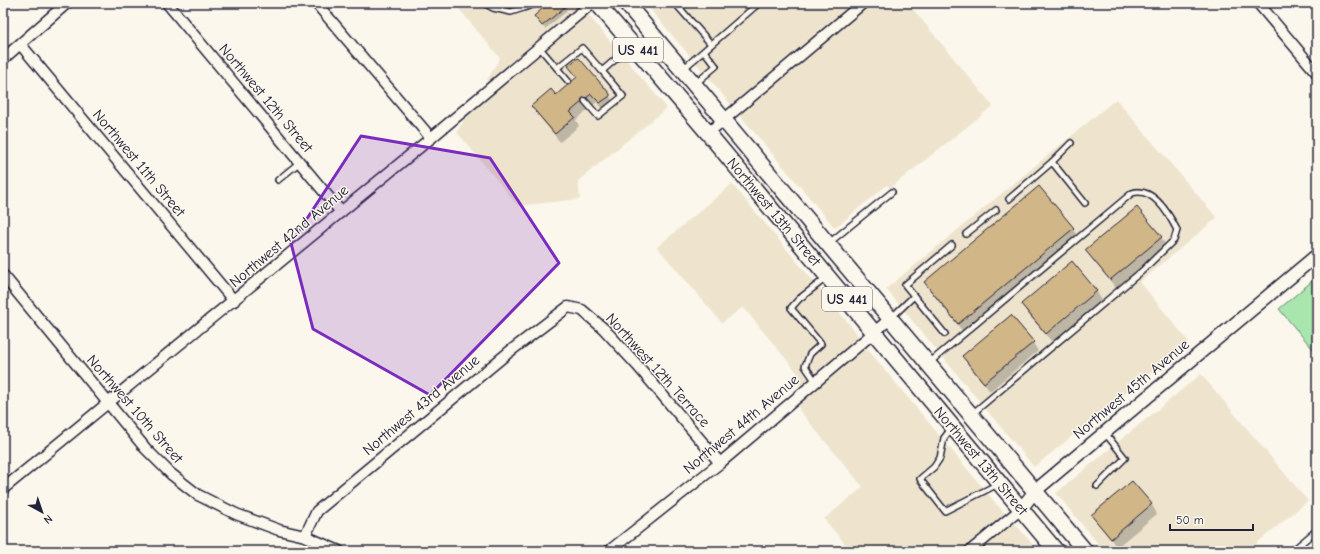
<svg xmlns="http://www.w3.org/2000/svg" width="1320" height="554" viewBox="0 0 1320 554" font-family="'Comic Neue',sans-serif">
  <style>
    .built { fill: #eee4ce }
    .green { fill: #a9e6ad; stroke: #668474 }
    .shadow { fill: #0003 }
    .building { fill: #d1b687; stroke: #22223b }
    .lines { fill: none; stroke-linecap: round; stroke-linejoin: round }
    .service-casing { stroke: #22223b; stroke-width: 8 }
    .minor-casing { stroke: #22223b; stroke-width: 13 }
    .tertiary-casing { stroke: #22223b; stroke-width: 15 }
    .primary-casing { stroke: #22223b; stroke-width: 18 }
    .service { stroke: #fbf7ec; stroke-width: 5 }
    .minor { stroke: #fbf7ec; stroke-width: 10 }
    .tertiary { stroke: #fbf7ec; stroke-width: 12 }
    .primary { stroke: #fbf7ec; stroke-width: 15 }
    .marked { fill: #7b2cbf; fill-opacity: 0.2; stroke: #7b2cbf; stroke-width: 3; stroke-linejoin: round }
    .labels { text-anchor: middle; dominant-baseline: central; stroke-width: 3; stroke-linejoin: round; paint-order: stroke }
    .shield { fill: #fbf7ec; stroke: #636270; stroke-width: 1 }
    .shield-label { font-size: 14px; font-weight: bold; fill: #22223b }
    .street-label { font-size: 15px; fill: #22223b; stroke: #fbf7ec }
  </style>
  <rect width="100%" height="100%" fill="#fbf7ec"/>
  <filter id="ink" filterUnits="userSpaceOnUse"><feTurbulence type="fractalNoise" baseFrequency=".025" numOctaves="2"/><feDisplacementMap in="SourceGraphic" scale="8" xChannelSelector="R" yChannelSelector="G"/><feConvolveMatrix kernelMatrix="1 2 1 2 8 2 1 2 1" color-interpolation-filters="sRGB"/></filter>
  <g filter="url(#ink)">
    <g class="built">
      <polygon points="454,3 578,3 667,108 578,181 580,199 518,206 457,132 500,58"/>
      <polygon points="645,3 840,3 846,9 858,3 908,3 993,106 890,188 887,185 835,228"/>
      <polygon points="1116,99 1217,218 1140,282 1189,342 1034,467 886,289"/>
      <polygon points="732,184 855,331 870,352 998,506 1017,526 1038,551 851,551 824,519 863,487 799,410 800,376 743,307 722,323 657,247"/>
      <polygon points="1201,374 1308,501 1247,551 1104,551 1056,493"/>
    </g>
    <polygon class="green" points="1317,277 1317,354 1279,309"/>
    <g class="shadow">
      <polygon points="550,3 565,3 567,6 566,12 545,29 537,20"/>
      <polygon points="570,67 609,95 614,104 605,111 597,102 576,120 579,126 560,142 538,115 533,106 556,96 577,78"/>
      <polygon points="1039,188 1073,229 1078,238 964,333 930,291 925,283"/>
      <polygon points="1161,237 1166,246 1116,288 1092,259 1087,251"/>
      <polygon points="1072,262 1097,292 1102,301 1052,342 1027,313 1022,304"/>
      <polygon points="1033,343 1038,351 990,391 968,365 963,356"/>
      <polygon points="1132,482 1152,505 1157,514 1117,547 1098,524 1093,515"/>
    </g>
    <g class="building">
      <polygon points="549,3 565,3 564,8 542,26 534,16"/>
      <polygon points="578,58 579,58 610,94 610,96 600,103 591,94 570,112 575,117 555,134 531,106 551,89 556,95 577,77 568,66"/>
      <polygon points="1039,186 1074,228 958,324 924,282"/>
      <polygon points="1137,207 1162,237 1110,280 1085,250"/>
      <polygon points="1072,261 1097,291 1046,334 1021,304"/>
      <polygon points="1011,315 1034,342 984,383 962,356"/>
      <polygon points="1132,481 1152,504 1111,539 1091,515"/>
    </g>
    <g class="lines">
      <defs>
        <g id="service">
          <polyline points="484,3 493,8 511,12 539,3"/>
          <polyline points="675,3 711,44"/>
          <polyline points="539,47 568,81"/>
          <polyline points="557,68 582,48 602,71"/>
          <polyline points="683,69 759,3"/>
          <polyline points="695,84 716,66 704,51"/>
          <polyline points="585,101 598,116 623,96 602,71 632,45"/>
          <polyline points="1052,162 1071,143"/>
          <polyline points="278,180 300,162"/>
          <polyline points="1009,199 1052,162 1085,203"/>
          <polyline points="966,234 996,210"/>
          <polyline points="829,243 892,192"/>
          <polyline points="914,296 905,285 952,245"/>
          <polyline points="891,318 914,296 945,334"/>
          <path d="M929,363L1132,193C1153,186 1169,214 1177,230L1174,240L1142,271L972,414"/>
          <polyline points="816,382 805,366 810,354 821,344 791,308 799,299 826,278"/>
          <polyline points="951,429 944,438 940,458 934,467 920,479 945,511 998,484"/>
          <polyline points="1097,486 1125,458 1105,433"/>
          <polyline points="1292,551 1317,530"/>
        </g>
        <g id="minor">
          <polyline points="167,3 341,212"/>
          <polyline points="316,3 431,138"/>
          <polyline points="1258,3 1317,73"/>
          <polyline points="21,45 234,301"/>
          <polyline points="3,59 67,3"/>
          <polyline points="708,133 863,3"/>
          <polyline points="3,275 146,449 171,474 198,495 236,514 279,530 305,536 339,551"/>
          <polyline points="3,489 431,138 592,3"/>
          <polyline points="305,536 317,511 509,352 568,307 582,310 604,329 637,365 720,463"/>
          <polyline points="609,551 720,463 891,318"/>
          <polyline points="970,551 1021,509"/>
        </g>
        <polyline id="tertiary" points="1021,509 1035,491 1317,255"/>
        <g id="primary">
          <polyline points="597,3 708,133 1056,551"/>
          <polyline points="626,3 1085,551"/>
        </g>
      </defs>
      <use href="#service" class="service-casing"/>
      <use href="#minor" class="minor-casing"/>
      <use href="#tertiary" class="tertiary-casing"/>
      <use href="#primary" class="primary-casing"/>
      <use href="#service" class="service"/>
      <use href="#minor" class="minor"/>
      <use href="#tertiary" class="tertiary"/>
      <use href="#primary" class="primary"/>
    </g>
  </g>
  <path class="marked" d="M361,136L490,158L559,263L430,395L313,329L291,243Z"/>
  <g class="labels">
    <g class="shield">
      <rect x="613" y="38" width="50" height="24" rx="3"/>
      <rect x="822" y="287" width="50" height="24" rx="3"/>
    </g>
    <g class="shield-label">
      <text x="638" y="50">US 441</text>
      <text x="847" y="299">US 441</text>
    </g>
    <g class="street-label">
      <text transform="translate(266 98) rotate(50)">Northwest 12th Street</text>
      <text transform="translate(139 163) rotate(50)">Northwest 11th Street</text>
      <text transform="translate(774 212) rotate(50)">Northwest 13th Street</text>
      <text transform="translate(289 236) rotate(-40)">Northwest 42nd Avenue</text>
      <text transform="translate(658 370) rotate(48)">Northwest 12th Terrace</text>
      <text transform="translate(1131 389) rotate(-40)">Northwest 45th Avenue</text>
      <text transform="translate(421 405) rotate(-40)">Northwest 43rd Avenue</text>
      <text transform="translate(135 409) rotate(49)">Northwest 10th Street</text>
      <text transform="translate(741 424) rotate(-40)">Northwest 44th Avenue</text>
      <text transform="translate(981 461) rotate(50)">Northwest 13th Street</text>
    </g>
  </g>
  <rect width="1320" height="554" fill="none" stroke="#fbf7ec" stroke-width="16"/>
  <rect x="8" y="8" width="1304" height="538" fill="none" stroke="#22223b" stroke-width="1.5" filter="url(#ink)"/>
  <g transform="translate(42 512) rotate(140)" stroke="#fbf7ec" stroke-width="3" paint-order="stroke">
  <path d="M0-3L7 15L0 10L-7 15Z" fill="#22223b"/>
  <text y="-6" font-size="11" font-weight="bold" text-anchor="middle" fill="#22223b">N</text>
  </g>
  <path d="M1170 524v6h83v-6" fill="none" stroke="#22223b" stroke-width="2"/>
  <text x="1176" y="524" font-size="12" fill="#22223b" stroke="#fbf7ec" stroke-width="3" paint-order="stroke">50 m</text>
</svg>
